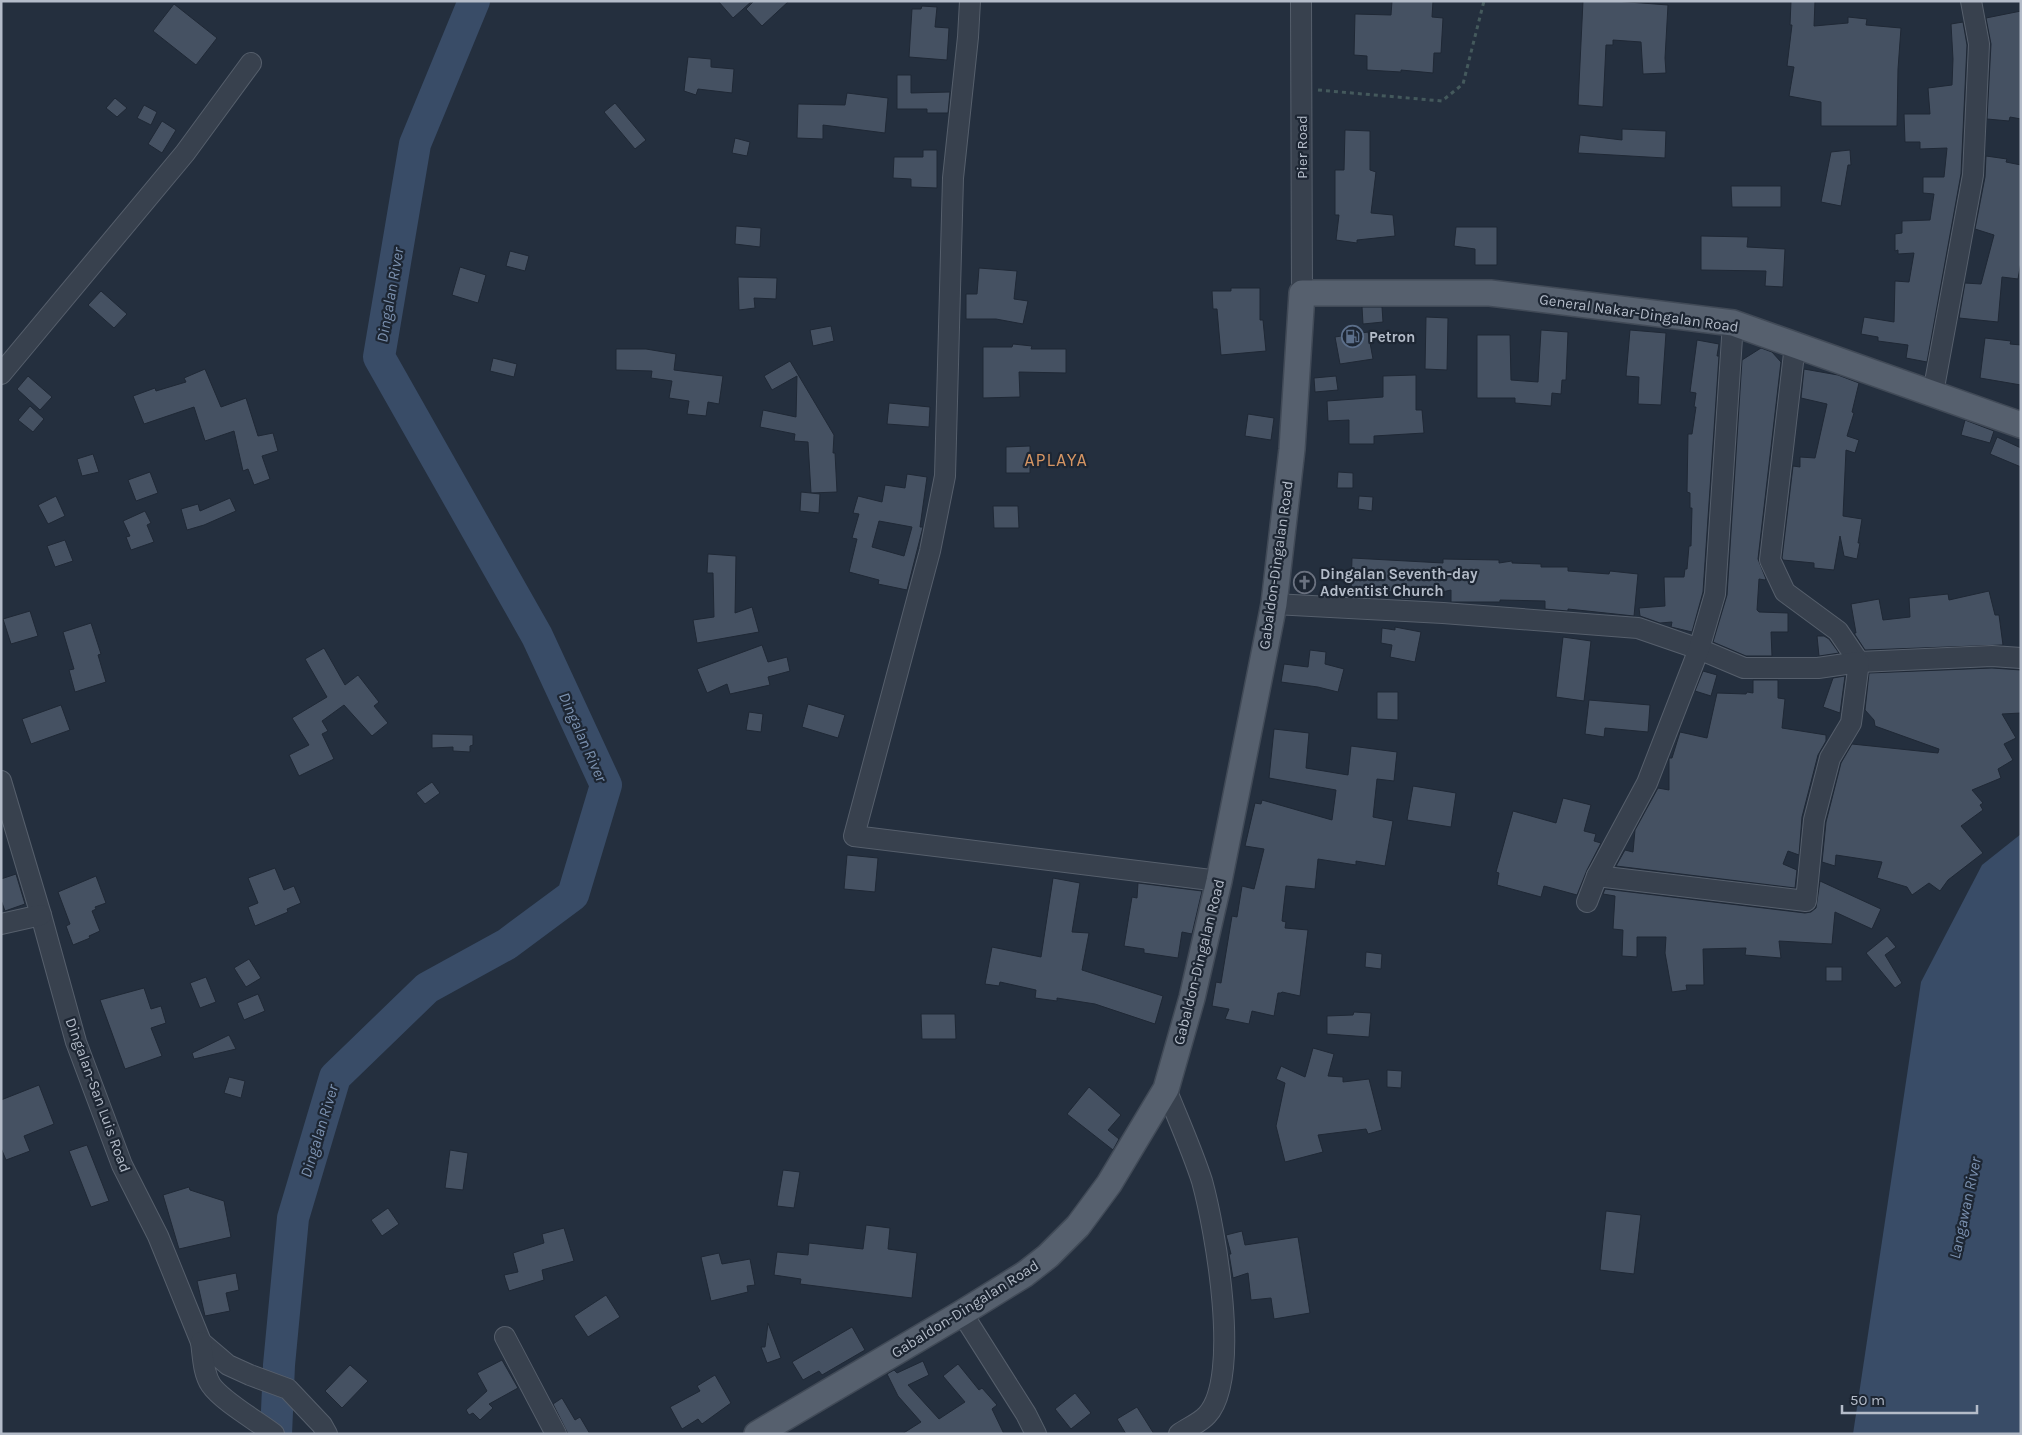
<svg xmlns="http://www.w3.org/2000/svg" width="2022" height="1435" viewBox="0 0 2022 1435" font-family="Karla,sans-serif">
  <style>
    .water { fill: #394c67 }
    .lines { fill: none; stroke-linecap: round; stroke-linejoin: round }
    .river { stroke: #394c67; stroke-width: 32 }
    .building { fill: #455162; stroke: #1f2835; fill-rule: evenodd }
    .minor-casing { stroke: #565f6c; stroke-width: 22 }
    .major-casing { stroke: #414a57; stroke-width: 28 }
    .path { stroke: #44595c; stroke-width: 3; stroke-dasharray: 4 4; stroke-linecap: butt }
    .minor { stroke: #38414e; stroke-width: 20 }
    .major { stroke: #56606e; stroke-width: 25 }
    .labels { text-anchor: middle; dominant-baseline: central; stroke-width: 4.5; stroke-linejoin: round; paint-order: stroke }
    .street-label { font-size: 15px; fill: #b4bcc9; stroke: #1d2633 }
    .poi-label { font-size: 15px; font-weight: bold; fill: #b4bcc9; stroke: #1d2633; text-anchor: start }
    .water-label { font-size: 16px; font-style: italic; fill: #7c92b1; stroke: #1d2633 }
    .quarter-label { font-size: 18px; letter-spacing: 1px; fill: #d59563; stroke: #1d2633 }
  </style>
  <rect width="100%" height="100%" fill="#242f3e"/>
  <polygon class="water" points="2021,834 2021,1434 1853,1434 1921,982 1982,865"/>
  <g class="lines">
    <polyline class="river" points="276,1434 279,1365 293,1218 335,1077 427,988 507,944 573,895 606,785 537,636 379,357 415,144 474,1"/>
  </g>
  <g class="building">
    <polygon points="718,1 752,1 733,18"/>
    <polygon points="754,1 789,1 762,26 746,9"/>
    <polygon points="1392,1 1433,1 1432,17 1443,18 1441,53 1434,53 1433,73 1401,70 1401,72 1367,70 1367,56 1354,55 1355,14 1391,15"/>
    <polygon points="1583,1 1615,1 1668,5 1665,58 1666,73 1643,74 1641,42 1613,40 1613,45 1606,45 1603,107 1578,105"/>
    <polygon points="1791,1 1815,1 1814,26 1848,23 1848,17 1867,19 1866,25 1901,28 1898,69 1897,126 1821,126 1821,102 1789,96 1794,67 1787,66 1792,25 1790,25"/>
    <polygon points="174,4 217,38 196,65 153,31"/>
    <polygon points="922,6 937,7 935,27 949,28 947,60 909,57 912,9 921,9"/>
    <polygon points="2021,11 2021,119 2010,117 2009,121 1987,119 1991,44 1986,18"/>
    <polygon points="1963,22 1967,45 1961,174 1927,362 1906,358 1908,345 1878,341 1878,337 1861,334 1864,317 1894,322 1895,281 1909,282 1914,253 1898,254 1898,250 1895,251 1895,234 1902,233 1902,221 1930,220 1934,194 1923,193 1923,177 1944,177 1947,148 1920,149 1920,142 1905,142 1904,114 1930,114 1928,88 1952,85 1953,59 1951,24"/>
    <polygon points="688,57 711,59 711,67 734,69 732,93 698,89 696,95 684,91"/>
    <polygon points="897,75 911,75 911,93 950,92 948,113 927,113 927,109 897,109"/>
    <polygon points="847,93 888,98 885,133 823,125 823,139 797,138 798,104 845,105"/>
    <polygon points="115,98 127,108 117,117 106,108"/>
    <polygon points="615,103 646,140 635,149 604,112"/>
    <polygon points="144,105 157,112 151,125 137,118"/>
    <polygon points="162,121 176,130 162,153 148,144"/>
    <polygon points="1622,129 1666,131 1665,158 1578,153 1580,135 1622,140"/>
    <polygon points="1345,130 1370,131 1370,170 1376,172 1371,213 1393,215 1395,236 1357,240 1357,243 1336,240 1339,215 1335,215 1335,170 1344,170"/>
    <polygon points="735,138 750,142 747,156 732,153"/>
    <polygon points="923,150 937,150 937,188 911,187 911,179 893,178 894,157 923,157"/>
    <polygon points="1850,150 1851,165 1848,165 1841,206 1821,202 1831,152"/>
    <polygon points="1986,156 2007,159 2006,162 2021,165 2021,262 2018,279 2002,277 1998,322 1959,318 1965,283 1981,284 1994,235 1975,229 1985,177"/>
    <polygon points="1731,186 1781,186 1781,207 1732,207"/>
    <polygon points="736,226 761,228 760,247 735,244"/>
    <polygon points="1456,227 1497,227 1497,265 1475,265 1475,249 1454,246"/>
    <polygon points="1701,236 1748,237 1747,247 1785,249 1783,287 1765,286 1766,271 1701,270"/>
    <polygon points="510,251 529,256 525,271 506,266"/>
    <polygon points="460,267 486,275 478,303 452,295"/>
    <polygon points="979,268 1017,271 1014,299 1028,301 1023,324 996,319 966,319 966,294 977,294"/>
    <polygon points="738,277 777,278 776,299 754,298 755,308 739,310"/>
    <polygon points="1231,288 1260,288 1260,320 1263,320 1266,351 1221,355 1217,309 1213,309 1212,291 1231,291"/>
    <polygon points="101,291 127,314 114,328 88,305"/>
    <polygon points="1362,307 1382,307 1383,322 1363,324"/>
    <polygon points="1426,317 1448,318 1447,370 1425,369"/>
    <polygon points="831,326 834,341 813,346 810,330"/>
    <polygon points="1541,330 1568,332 1566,380 1562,380 1561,394 1552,393 1551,406 1515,403 1515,398 1477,398 1477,335 1510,335 1511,380 1538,382"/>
    <polygon points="1630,330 1666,333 1661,405 1638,404 1639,377 1626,376"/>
    <polygon points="1368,332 1373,359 1340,364 1335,337"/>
    <polygon points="1985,338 2011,341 2010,344 2021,345 2021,385 1980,378"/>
    <polygon points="1697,340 1719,344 1717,356 1719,356 1703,592 1692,632 1671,627 1672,622 1660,623 1640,616 1639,608 1665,606 1664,577 1684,577 1685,569 1687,569 1689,546 1691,546 1692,508 1690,508 1690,493 1687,492 1688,434 1692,434 1696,407 1694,407 1696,393 1690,392"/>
    <polygon points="1013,344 1032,346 1031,349 1066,349 1066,373 1019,372 1020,397 983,398 983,347 1012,347"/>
    <polygon points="1761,348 1772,352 1781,362 1758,559 1766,579 1765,580 1759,579 1757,610 1759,612 1788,613 1788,632 1771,632 1772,656 1746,656 1713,642 1727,595 1742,360"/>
    <polygon points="616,349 646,349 676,354 674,370 723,376 719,404 708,402 706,416 687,414 689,401 669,398 672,381 651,378 652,371 616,370"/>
    <polygon points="493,358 517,364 514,377 490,371"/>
    <polygon points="790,361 834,435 833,453 835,453 837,492 811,493 808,442 794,441 795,434 760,427 763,410 796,417 797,376 772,390 764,376"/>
    <polygon points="205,369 221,407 246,398 258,436 273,433 278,451 262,456 270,479 254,485 248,469 243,471 234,431 205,441 194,407 144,424 133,396 155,388 156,391 186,382 184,378"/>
    <polygon points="1804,369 1838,375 1859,383 1852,412 1854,413 1847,436 1859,440 1855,453 1846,450 1843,516 1862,519 1858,543 1860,543 1857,559 1844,556 1840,536 1834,570 1814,568 1814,563 1783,560 1782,558 1793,466 1800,467 1800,457 1815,458 1827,404 1801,398"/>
    <polygon points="1416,375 1416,410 1422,410 1424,433 1374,436 1374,444 1349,444 1349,420 1328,421 1327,401 1383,397 1383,376"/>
    <polygon points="28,376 52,397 40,410 17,389"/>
    <polygon points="1336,376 1338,390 1315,392 1314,378"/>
    <polygon points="889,403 930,407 929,427 887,424"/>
    <polygon points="30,406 44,419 33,432 18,420"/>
    <polygon points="1248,414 1274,418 1271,440 1245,436"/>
    <polygon points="1965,420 1994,431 1990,443 1961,435"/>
    <polygon points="1997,437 2021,448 2021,467 1990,454"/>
    <polygon points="1030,446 1030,473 1006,473 1006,447"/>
    <polygon points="93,454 99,472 82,476 77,459"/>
    <polygon points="150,472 158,493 136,501 128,480"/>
    <polygon points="1338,472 1353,473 1353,488 1337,488"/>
    <path d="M907,474L927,477L920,527H923L907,590L878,584L879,580L849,572L857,539L852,538L859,514L853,513L858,496L882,502L885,485L905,488ZM879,521L912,527L904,556L872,547Z"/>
    <polygon points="801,492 820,494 819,513 800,511"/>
    <polygon points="56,496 65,516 48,524 38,505"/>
    <polygon points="1359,496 1373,497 1372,511 1358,509"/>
    <polygon points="230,498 236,511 204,525 187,530 181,509 198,504 200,511"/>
    <polygon points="993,506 1018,506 1019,528 994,528"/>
    <polygon points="145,511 151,523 147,525 154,542 131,550 126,537 130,536 123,521"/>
    <polygon points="65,540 73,561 55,567 47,546"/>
    <polygon points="708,554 736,556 735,613 752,607 759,632 697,643 693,620 714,617 713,573 707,573"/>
    <polygon points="1352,558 1443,563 1443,559 1499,560 1499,563 1512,561 1512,563 1541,564 1541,567 1568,567 1568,571 1609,574 1610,571 1638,574 1634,616 1568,609 1568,611 1545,609 1545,601 1500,600 1500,602 1451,602 1451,590 1410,599 1401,599 1399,592 1351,590"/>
    <polygon points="1989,591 1995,615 1999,615 2003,645 1865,650 1854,633 1856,633 1851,604 1879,599 1883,620 1910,617 1909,598 1948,594 1949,600"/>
    <polygon points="30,611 38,636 11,644 3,619"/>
    <polygon points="91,623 101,654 98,655 106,682 75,692 69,670 74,669 63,632"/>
    <polygon points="1395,627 1421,632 1415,662 1390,657 1392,645 1381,643 1382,628 1395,630"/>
    <polygon points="1817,636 1824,636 1829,639 1839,653 1819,656"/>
    <polygon points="1563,637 1591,641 1584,701 1556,697"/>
    <polygon points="762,645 768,662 787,657 790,671 768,677 770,685 730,694 727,684 707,693 697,669"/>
    <polygon points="324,648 345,685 358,675 379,702 374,706 388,723 372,736 344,705 322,721 328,731 322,734 334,759 299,776 289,755 309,745 292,718 327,697 305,659"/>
    <polygon points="1310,650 1326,652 1325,664 1344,669 1338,692 1318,687 1281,682 1284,664 1308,667"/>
    <polygon points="1992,668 2021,670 2021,713 2002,714 2016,738 2004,744 2013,760 1998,769 2001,778 1972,790 1983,803 1980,805 1983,810 1961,826 1983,853 1948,880 1940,891 1929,883 1912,895 1907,887 1877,878 1882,862 1836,855 1835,866 1822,862 1826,822 1841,763 1852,744 1938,753 1939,749 1875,726 1874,720 1865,710 1869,673"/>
    <polygon points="1703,671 1717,675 1711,696 1695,691"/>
    <polygon points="1845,676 1840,713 1823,707 1833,678"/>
    <polygon points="1753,680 1778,680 1778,698 1785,699 1782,728 1826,735 1826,741 1818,755 1802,817 1799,855 1788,851 1783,864 1797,870 1795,888 1616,866 1625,850 1633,852 1635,830 1658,788 1669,790 1669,758 1672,758 1680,732 1707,738 1717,693 1746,694 1747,692 1753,693"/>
    <polygon points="1377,692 1398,692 1398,720 1377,719"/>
    <polygon points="1589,700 1650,705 1648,732 1605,728 1604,737 1585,734"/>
    <polygon points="808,704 845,715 838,738 802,727"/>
    <polygon points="61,705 70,730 31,744 22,719"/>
    <polygon points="749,712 763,714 761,732 746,730"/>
    <polygon points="1274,729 1309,733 1306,768 1348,775 1351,746 1397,752 1394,781 1377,779 1373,817 1393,821 1385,866 1356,861 1356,865 1318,859 1315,889 1286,886 1282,921 1286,922 1285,928 1308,930 1300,996 1282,992 1281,993 1278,993 1274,1016 1252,1011 1249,1024 1225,1019 1229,1009 1212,1006 1216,982 1221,983 1232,916 1237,917 1242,886 1254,889 1264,849 1245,846 1255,803 1261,804 1262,800 1332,820 1336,790 1269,778"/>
    <polygon points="432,734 473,735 473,745 470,746 470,752 453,751 453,747 432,748"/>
    <polygon points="432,782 440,793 425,804 416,793"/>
    <polygon points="1413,786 1456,793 1451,827 1407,820"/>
    <polygon points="1563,798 1591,805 1584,831 1596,834 1594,841 1601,843 1587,870 1577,895 1544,886 1541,897 1497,885 1499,873 1496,872 1513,811 1556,823"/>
    <polygon points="847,855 878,858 875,892 844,889"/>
    <polygon points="275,868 284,890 294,886 301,903 287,909 288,912 255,926 248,907 258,903 248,878"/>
    <polygon points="16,874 25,904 5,911 1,900 1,879"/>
    <polygon points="96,876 106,903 95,907 96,909 92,911 100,931 89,936 90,938 73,945 66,926 70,924 58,892"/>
    <polygon points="1053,878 1080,883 1072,932 1089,933 1082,970 1163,996 1155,1024 1095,1004 1057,998 1057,1001 1035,998 1036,990 1000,982 999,986 985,984 992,947 1041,957"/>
    <polygon points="1820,881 1881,909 1872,929 1835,912 1832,944 1779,941 1781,958 1745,955 1746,948 1703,949 1704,985 1686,985 1687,990 1672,992 1665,953 1666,937 1637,937 1637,957 1622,956 1623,930 1613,929 1615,896 1603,894 1605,889 1805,913 1811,912 1816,908"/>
    <polygon points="1138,883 1202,891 1192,934 1182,932 1178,958 1144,953 1144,949 1124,946 1132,897 1137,898"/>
    <polygon points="1887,936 1896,947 1885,955 1902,983 1895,988 1866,953"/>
    <polygon points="1366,952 1382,954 1381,969 1365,967"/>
    <polygon points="249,959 261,978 246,987 234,968"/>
    <rect x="1826" y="967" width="16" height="14"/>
    <polygon points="206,977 216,1002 200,1008 190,983"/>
    <polygon points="144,988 151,1009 161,1006 166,1023 151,1028 162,1056 125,1069 100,1000"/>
    <polygon points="258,994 265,1011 244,1020 237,1003"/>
    <polygon points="1354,1012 1371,1013 1369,1037 1327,1034 1327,1016 1353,1015"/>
    <polygon points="921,1014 955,1014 956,1039 922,1039"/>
    <polygon points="229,1035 236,1049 194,1059 192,1053"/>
    <polygon points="1313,1048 1334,1054 1328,1076 1343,1077 1343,1082 1369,1079 1382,1130 1368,1134 1366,1129 1318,1135 1323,1152 1285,1162 1276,1126 1285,1083 1276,1079 1281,1066 1305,1077"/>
    <polygon points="1387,1070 1402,1071 1401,1088 1387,1087"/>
    <polygon points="229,1077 245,1081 241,1098 224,1093"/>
    <polygon points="39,1085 54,1124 24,1136 30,1151 6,1160 1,1148 1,1100"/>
    <polygon points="1089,1087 1121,1115 1108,1130 1119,1139 1113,1150 1067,1114"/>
    <polygon points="87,1145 109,1201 91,1207 69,1151"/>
    <polygon points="450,1150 468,1153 463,1190 445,1188"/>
    <polygon points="783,1170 800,1172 794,1208 777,1206"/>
    <polygon points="189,1187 190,1190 224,1201 231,1237 179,1249 163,1195"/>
    <polygon points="388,1208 399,1224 382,1236 371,1220"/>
    <polygon points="1606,1211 1641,1215 1634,1274 1600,1270"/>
    <polygon points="866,1225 890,1228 888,1249 917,1253 912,1298 800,1284 801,1279 774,1275 777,1252 808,1255 809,1243 863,1249"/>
    <polygon points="564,1228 574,1261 542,1270 544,1280 509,1291 504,1275 518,1272 513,1253 544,1243 542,1234"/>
    <polygon points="1242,1231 1245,1245 1298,1237 1310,1313 1274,1319 1271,1298 1251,1300 1248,1273 1233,1278 1229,1254 1231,1254 1226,1235"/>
    <polygon points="719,1253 722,1264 750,1259 755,1285 747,1286 748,1292 711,1301 701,1257"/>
    <polygon points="236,1273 239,1290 226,1293 230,1311 205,1316 197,1281"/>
    <polygon points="606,1295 620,1317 588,1337 574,1316"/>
    <polygon points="768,1323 781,1358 767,1363 761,1347 765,1347"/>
    <polygon points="852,1327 865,1350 822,1375 819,1371 803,1380 792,1362"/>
    <polygon points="502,1360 518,1388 489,1404 493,1408 480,1420 473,1413 469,1415 466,1410 487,1391 477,1373"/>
    <polygon points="923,1361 929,1375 908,1385 939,1419 965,1402 943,1376 958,1364 979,1390 982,1388 997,1405 992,1409 1004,1434 902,1434 921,1422 898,1396 887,1374 894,1370 897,1373"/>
    <polygon points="350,1365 368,1381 342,1408 325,1391"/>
    <polygon points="715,1375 731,1403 702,1424 698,1419 682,1429 670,1407 700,1391 697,1386"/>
    <polygon points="1075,1393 1091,1413 1071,1429 1055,1409"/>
    <polygon points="562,1398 575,1420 580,1417 590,1434 568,1434 553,1404"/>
    <polygon points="1137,1407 1154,1434 1126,1434 1117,1419"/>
  </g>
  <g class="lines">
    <defs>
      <g id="minor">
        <polyline points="970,1 968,37 953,178 945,476 930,551 854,836 1219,881"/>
        <polyline points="1301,1 1302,293"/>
        <polyline points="1795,345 1770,560 1785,592 1838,631 1859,662 1992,656 2021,658"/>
        <polyline points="1,374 185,153 251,63"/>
        <polyline points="1933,393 1973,175 1979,44 1971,1"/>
        <polyline points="1274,604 1443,613 1638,628 1699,649 1744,668 1818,668 1859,662 1851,723 1830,758 1814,820 1806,901 1597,876"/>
        <polyline points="1,781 41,915 76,1042 122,1165 158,1236 201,1342 228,1365 250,1375 288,1389 322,1425 327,1434"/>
        <polyline points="1587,902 1597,876 1647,783 1699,649 1715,594 1733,323"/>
        <polyline points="1,924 41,915"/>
        <path d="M1166,1089C1178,1119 1192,1150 1202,1181C1215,1228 1242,1378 1207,1415C1200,1423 1187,1428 1179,1434"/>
        <polyline points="962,1313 1026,1414 1036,1434"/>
        <polyline points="505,1337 556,1434"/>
        <path d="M201,1342C203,1356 203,1373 211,1385C222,1401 257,1421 274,1434"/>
      </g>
      <polyline id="major" points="757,1434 962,1313 1025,1274 1048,1256 1078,1226 1109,1184 1166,1089 1192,998 1219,881 1274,604 1292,449 1302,293 1490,293 1733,323 2021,425"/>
    </defs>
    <use href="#minor" class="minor-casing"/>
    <use href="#major" class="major-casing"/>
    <polyline class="path" points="1318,90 1442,101 1463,84 1484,1"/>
    <use href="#minor" class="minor"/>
    <use href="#major" class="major"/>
  </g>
  <defs>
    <symbol id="fuel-ring" viewBox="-11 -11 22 22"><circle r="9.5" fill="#1d2633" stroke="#5c6f8a" stroke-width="1.5"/><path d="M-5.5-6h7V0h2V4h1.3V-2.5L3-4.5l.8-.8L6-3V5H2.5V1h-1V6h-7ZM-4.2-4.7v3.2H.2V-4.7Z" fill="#5c6f8a"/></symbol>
    <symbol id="church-ring" viewBox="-11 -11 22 22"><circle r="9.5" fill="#1d2633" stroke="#6b7280" stroke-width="1.5"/><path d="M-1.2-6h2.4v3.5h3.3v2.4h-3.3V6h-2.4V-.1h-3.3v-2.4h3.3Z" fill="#6b7280"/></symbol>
  </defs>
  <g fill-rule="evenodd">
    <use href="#fuel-ring" x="1340" y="324" width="25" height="25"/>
    <use href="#church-ring" x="1292" y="570" width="25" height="25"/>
  </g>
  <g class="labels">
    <g class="street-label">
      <text transform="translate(1302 147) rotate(-90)">Pier Road</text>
      <text transform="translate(1639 313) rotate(8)">General Nakar-Dingalan Road</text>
      <text transform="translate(1276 565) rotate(-82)">Gabaldon-Dingalan Road</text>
      <text transform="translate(1199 962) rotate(-76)">Gabaldon-Dingalan Road</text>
      <text transform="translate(98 1095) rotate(70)">Dingalan-San Luis Road</text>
      <text transform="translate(965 1309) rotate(-32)">Gabaldon-Dingalan Road</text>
    </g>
    <g class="poi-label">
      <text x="1369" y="337">Petron</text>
      <text x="1320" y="574">Dingalan Seventh-day<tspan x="1320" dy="17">Adventist Church</tspan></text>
    </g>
    <g class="water-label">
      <text transform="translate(390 295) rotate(-80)">Dingalan River</text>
      <text transform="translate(583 737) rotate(66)">Dingalan River</text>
      <text transform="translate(319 1131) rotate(-73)">Dingalan River</text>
      <text transform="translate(1965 1208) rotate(-78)">Langawan River</text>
    </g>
    <g class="quarter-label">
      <text x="1056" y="460">APLAYA</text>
    </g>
  </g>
  <rect width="2022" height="1435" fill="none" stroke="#b4bcc9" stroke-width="5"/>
  <path d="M1842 1405v8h135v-8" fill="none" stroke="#b4bcc9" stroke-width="2.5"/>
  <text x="1850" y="1405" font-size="15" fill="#b4bcc9" stroke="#1d2633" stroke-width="4" paint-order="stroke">50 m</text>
</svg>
